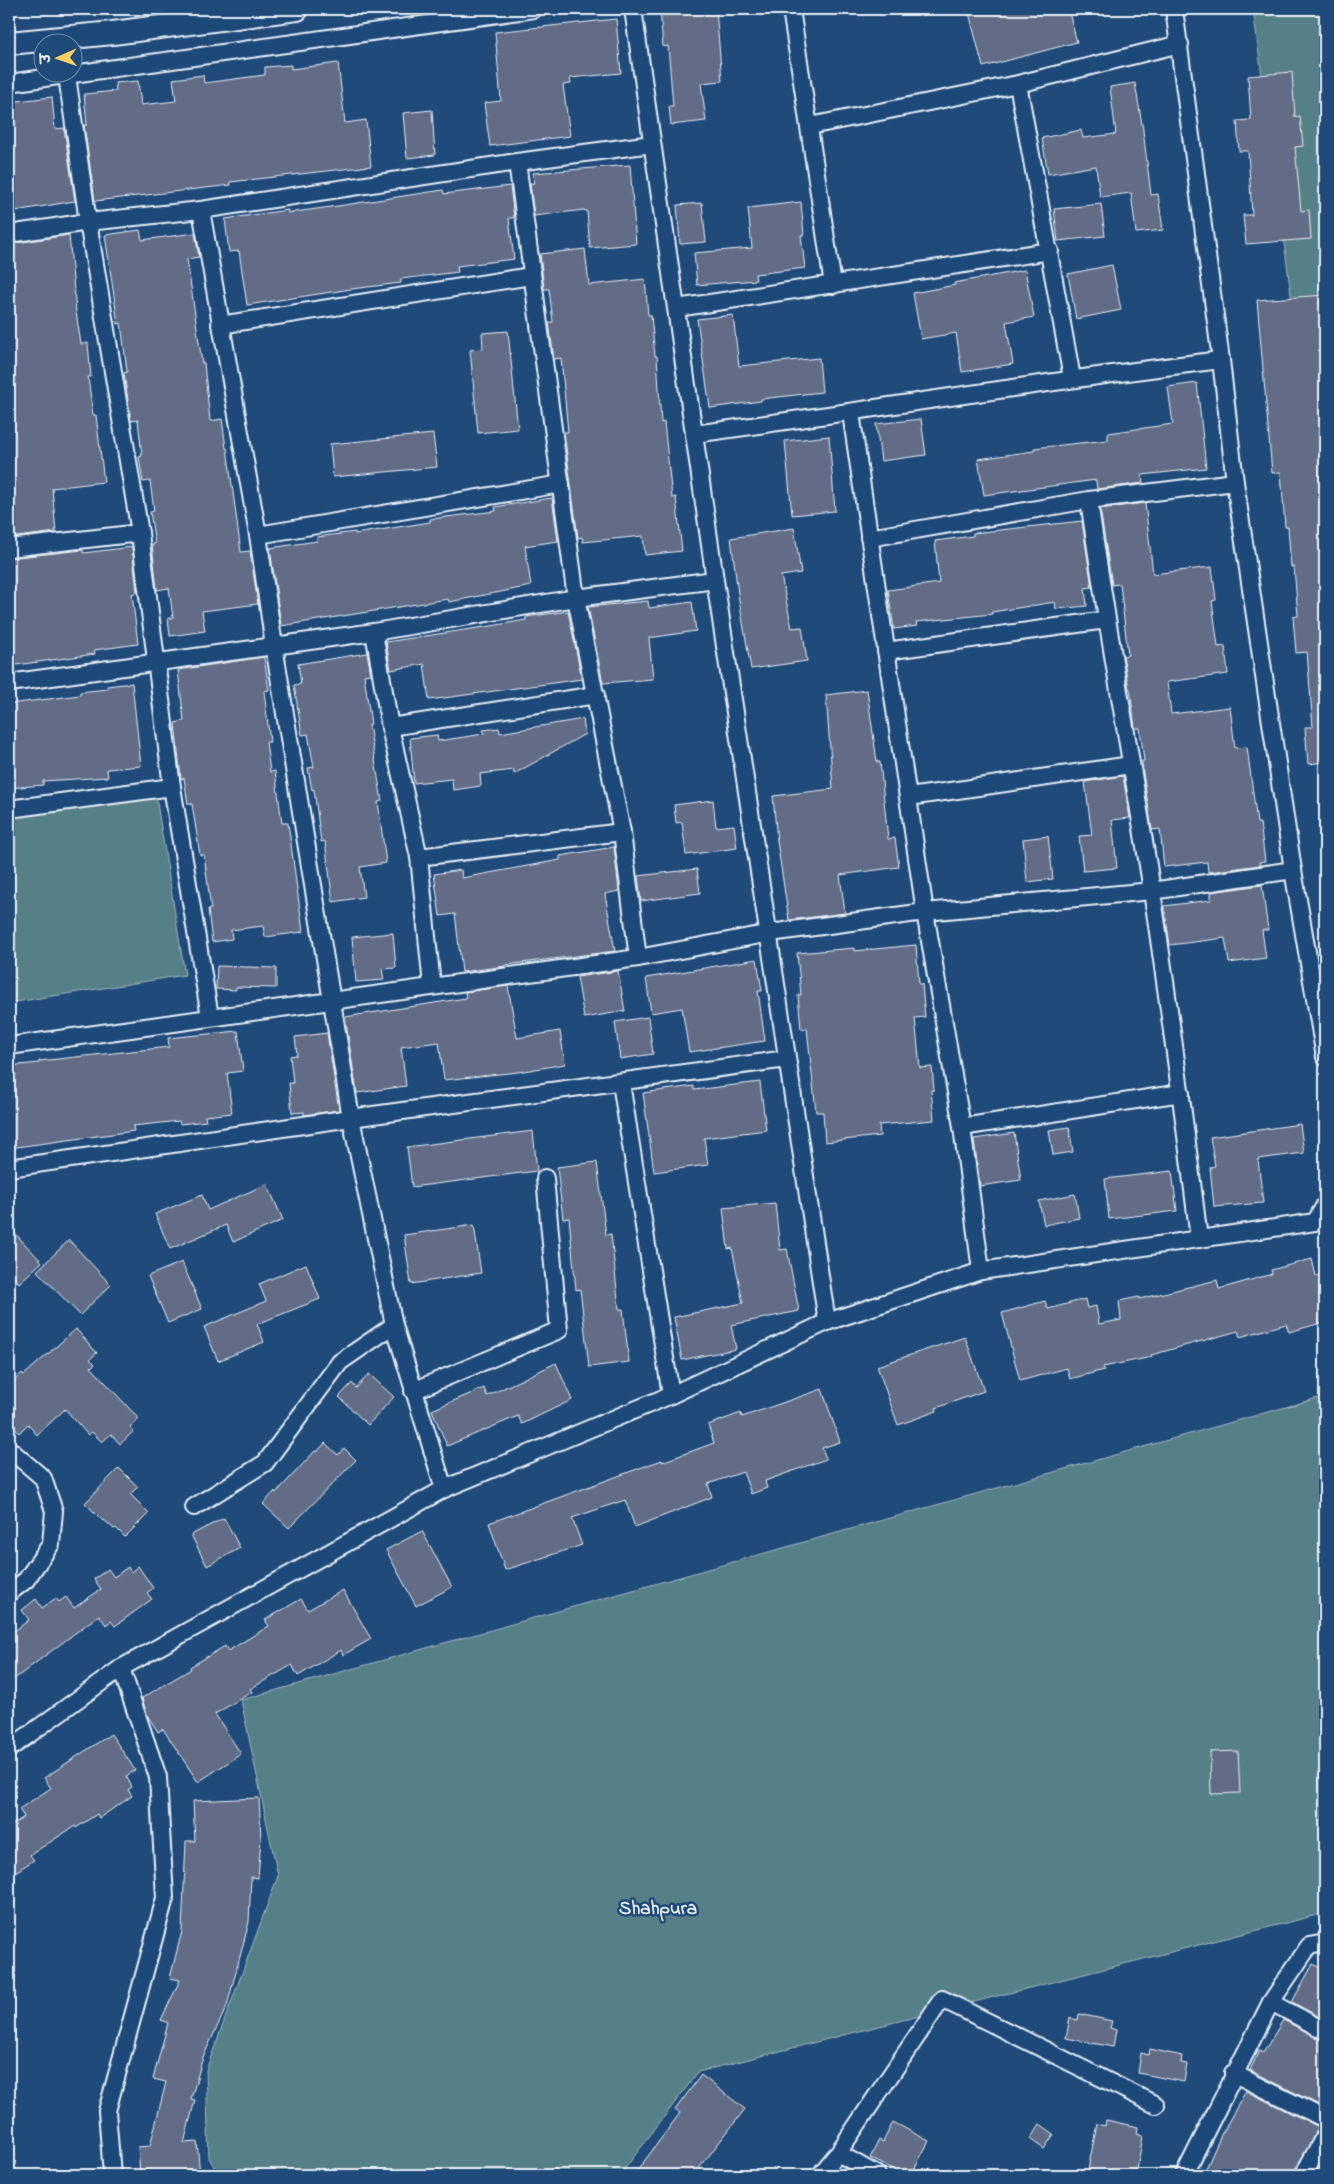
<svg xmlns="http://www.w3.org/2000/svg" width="1334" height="2184" viewBox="0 0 1334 2184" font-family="'Indie Flower','Playpen Sans Deva',sans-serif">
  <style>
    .green { fill: #578087; stroke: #a0b8c0 }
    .building { fill: #646c87; stroke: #e8f1f8 }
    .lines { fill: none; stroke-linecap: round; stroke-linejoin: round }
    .street-casing { stroke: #e8f1f8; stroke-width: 20 }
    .secondary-casing { stroke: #e8f1f8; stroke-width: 26 }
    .street { stroke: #1f4a7a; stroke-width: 16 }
    .secondary { stroke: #1f4a7a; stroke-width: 22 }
    .labels { text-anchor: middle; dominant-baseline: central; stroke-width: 5; stroke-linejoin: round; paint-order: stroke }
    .neighbourhood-label { font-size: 19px; font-weight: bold; fill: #e8f1f8; stroke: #1f4a7a }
  </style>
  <rect width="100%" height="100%" fill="#1f4a7a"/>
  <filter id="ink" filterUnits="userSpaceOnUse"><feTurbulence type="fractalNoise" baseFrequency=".02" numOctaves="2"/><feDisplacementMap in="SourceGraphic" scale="10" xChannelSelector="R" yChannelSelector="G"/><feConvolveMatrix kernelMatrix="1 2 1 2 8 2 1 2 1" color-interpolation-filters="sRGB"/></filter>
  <g filter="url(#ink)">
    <g class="green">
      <polygon points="1253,9 1325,9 1325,550"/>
      <polygon points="156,797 185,975 9,1003 9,813"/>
      <polygon points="1325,1396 1325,1913 698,2072 620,2175 219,2175 209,2158 206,2070 278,1876 241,1700"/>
    </g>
    <g class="building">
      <polygon points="660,9 716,9 722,81 701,83 706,121 671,125 669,106 673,106 668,46 663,47"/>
      <polygon points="968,9 1068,9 1077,42 983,67"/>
      <polygon points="616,19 621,73 570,78 571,84 563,85 570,136 490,146 484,103 501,101 495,32"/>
      <polygon points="338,63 345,123 366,120 371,166 230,182 231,185 95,201 84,125 87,125 84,94 116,91 115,83 138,81 141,105 176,101 173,79 203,75 204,83 265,75 265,67 291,65 291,69"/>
      <polygon points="1292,72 1295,117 1300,116 1303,146 1295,147 1301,211 1309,210 1311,239 1246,244 1243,215 1252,215 1248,151 1239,151 1237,121 1251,120 1248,76"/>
      <polygon points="1135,83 1143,130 1151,195 1158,194 1163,230 1136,233 1131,193 1100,197 1096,166 1048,174 1042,138 1081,130 1083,138 1116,134 1110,87"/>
      <polygon points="52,97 55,129 64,128 75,201 9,212 9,102"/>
      <polygon points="432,110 435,155 407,158 403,113"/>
      <polygon points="630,165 636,244 590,248 587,211 584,210 534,216 530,183 534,183 533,173"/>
      <polygon points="510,186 514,218 509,218 514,259 457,266 458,272 401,279 401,283 351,289 247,305 239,251 229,252 225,219 288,210 288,213 338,206 443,190 444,194"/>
      <polygon points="801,202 804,235 801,235 805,268 755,274 756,280 697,285 694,253 752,248 748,208"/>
      <polygon points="702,203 706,242 680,244 677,205"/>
      <polygon points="1101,204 1105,236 1058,241 1054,209"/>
      <polygon points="140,230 142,240 195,233 199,257 187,259 202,363 204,363 210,421 222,419 226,448 227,448 241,552 250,551 258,604 202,611 205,631 170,636 168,618 173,618 169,588 157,590 152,544 155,544 150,512 154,511 150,481 143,482 139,457 142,456 138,420 131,421 124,373 127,372 121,323 118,324 105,235"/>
      <polygon points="69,235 76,312 81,344 88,343 91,377 88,377 93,415 96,415 104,482 52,488 56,532 9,538 9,244"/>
      <polygon points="585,249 589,285 645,279 648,315 651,315 655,356 657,356 661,423 664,422 672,498 676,497 682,551 645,555 643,536 583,542 582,537 578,538 564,432 568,432 561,358 554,359 549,323 553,322 549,289 544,289 540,254"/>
      <polygon points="1112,265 1121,310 1076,319 1068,274"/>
      <polygon points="1025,270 1034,317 1006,322 1013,364 962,372 956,333 921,339 913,293 955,285 954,283"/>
      <polygon points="1325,295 1325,762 1308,764 1305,727 1313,727 1307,652 1296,653 1293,617 1298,616 1294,567 1291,567 1288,527 1285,527 1281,472 1272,473 1257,300"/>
      <polygon points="733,315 739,366 819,358 822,392 761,399 761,401 710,408 697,319"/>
      <polygon points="508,331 518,429 478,433 470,350 483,349 482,333"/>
      <polygon points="1197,383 1206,468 1142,475 1143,483 1097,489 1096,480 984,495 978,459 1034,451 1034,448 1108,440 1108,433 1173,424 1168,387"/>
      <polygon points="921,419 926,455 881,461 876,424"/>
      <polygon points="433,434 437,467 333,477 330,444"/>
      <polygon points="829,436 835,511 792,515 785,441"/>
      <polygon points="552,498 558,541 525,546 531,586 449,602 448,599 281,626 270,548 317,541 317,537 355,532 355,534 430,522 430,519 496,511 495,507"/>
      <polygon points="1145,503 1153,574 1212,567 1216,600 1212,601 1218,647 1225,646 1228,674 1167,682 1171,714 1230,707 1235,748 1247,747 1257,823 1260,823 1265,861 1259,862 1260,865 1208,872 1207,862 1164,867 1160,829 1152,830 1143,773 1142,761 1144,761 1140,728 1135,728 1130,689 1129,689 1123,656 1128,655 1120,584 1112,585 1100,509"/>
      <polygon points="1082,521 1092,587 1085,588 1087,606 1056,609 1055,602 992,612 992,614 916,622 917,626 894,629 888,590 939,583 935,541 973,536 973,533"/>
      <polygon points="794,528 801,573 781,576 792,628 802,627 807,661 751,669 738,594 731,538"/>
      <polygon points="132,547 137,592 132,594 138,644 94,650 95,654 9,666 9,558 83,550 83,553"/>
      <polygon points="648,601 649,608 692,602 696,631 649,638 653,679 603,683 588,607"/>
      <polygon points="568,611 582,679 429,700 424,664 391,670 386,642 491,626 526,620 526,617"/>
      <polygon points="367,653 371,674 364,675 371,724 369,725 382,801 378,802 386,863 360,867 364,897 333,902 325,841 321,842 314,789 312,790 308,768 314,767 308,734 302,735 294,685 301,684 298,664"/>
      <polygon points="264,657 269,690 264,691 270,742 266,742 270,772 275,771 282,823 288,823 303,932 265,937 263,926 231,930 232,939 212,942 208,909 211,909 204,855 200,855 192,804 188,804 184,778 181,779 175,723 184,721 178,670"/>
      <polygon points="132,683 141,766 107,769 108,777 43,781 43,785 9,788 9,745 11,745 9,704 80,695 80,692 107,689 107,686"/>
      <polygon points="867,690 877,762 880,762 888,839 895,838 899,867 840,875 845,913 789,920 777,841 773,796 833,789 826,695"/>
      <polygon points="583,719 585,734 514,774 514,770 480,774 481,786 453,790 452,779 414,783 410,738 437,735 438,741 484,734 483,730 499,728 500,733"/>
      <polygon points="1123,776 1130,818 1112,820 1117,868 1083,871 1079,836 1092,835 1085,782"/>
      <polygon points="713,800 716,827 734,825 737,848 686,855 682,822 676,823 674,805"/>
      <polygon points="1048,836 1053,879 1027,882 1023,839"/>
      <polygon points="614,847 619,891 605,894 615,951 505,965 505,966 462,972 455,914 440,916 434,874 461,870 462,878 560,860 560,856"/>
      <polygon points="697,869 700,893 641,901 638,876"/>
      <polygon points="1262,885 1268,930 1262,930 1266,958 1229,963 1225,938 1170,945 1164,906 1211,900 1211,892"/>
      <polygon points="393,933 396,968 382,969 384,980 356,982 352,937"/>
      <polygon points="916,945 919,984 922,984 925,1017 915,1018 920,1068 932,1067 934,1090 931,1090 934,1120 879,1125 880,1136 825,1142 823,1112 816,1112 807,1028 801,1029 798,995 801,995 797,953 854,948 854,951"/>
      <polygon points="757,959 762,991 758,991 765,1041 689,1052 682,1008 651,1013 646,978"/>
      <polygon points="217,966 276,968 276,988 236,987 236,990 216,989"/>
      <polygon points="618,971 625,1011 584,1018 577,977"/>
      <polygon points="508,986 517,1038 560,1031 565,1064 518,1072 444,1080 439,1042 401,1047 406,1086 357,1093 345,1017 466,998 465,992"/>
      <polygon points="648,1017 653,1054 620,1059 615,1022"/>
      <polygon points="238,1031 243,1071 227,1073 232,1113 205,1116 206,1121 180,1124 179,1121 133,1126 134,1131 9,1148 9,1066 39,1063 39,1061 169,1047 168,1038"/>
      <polygon points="327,1033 339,1110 304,1115 304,1112 292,1113 289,1083 293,1083 290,1056 297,1055 295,1037"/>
      <polygon points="760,1082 766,1130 704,1138 708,1165 654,1172 643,1093 694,1086 694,1090"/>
      <polygon points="1300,1124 1304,1153 1258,1159 1263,1203 1214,1207 1210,1167 1215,1166 1210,1137"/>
      <polygon points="1069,1127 1073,1152 1053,1155 1049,1130"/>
      <polygon points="533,1131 537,1171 412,1187 407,1147"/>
      <polygon points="1014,1133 1021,1180 980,1186 974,1139"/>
      <polygon points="597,1162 606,1235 611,1234 619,1309 623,1309 629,1362 589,1367 580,1289 576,1290 569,1218 563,1219 557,1167"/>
      <polygon points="1172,1171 1177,1211 1109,1219 1105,1179"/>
      <polygon points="267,1184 283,1220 233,1242 226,1225 170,1249 155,1214 202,1195 208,1210"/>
      <polygon points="1075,1194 1079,1218 1044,1225 1039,1201"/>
      <polygon points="775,1203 780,1250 787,1249 799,1311 731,1325 736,1349 682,1360 674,1317 743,1303 732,1248 728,1249 723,1208"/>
      <polygon points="474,1225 481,1273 411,1284 404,1235"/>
      <polygon points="9,1227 42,1262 19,1283 9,1272"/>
      <polygon points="69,1240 111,1285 80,1315 37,1271"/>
      <polygon points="1312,1259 1316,1276 1325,1274 1325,1322 1289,1332 1286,1324 1240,1337 1238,1331 1151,1355 1152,1357 1103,1367 1104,1370 1070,1379 1067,1368 1020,1381 1002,1313 1045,1301 1048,1309 1085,1299 1087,1308 1096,1306 1099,1324 1121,1320 1119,1301 1139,1297 1139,1299 1217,1280 1219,1289 1272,1274 1271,1270"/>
      <polygon points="182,1262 202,1309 168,1323 148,1276"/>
      <polygon points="306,1264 320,1299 257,1324 264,1342 218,1361 204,1327 266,1301 259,1284"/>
      <polygon points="76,1329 97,1353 90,1359 95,1364 91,1367 139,1419 130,1427 134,1431 120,1444 111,1434 102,1442 92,1432 88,1435 65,1409 37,1435 28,1424 19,1433 9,1422 9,1386 22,1373 24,1375"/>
      <polygon points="965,1337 984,1391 936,1408 937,1411 898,1425 877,1366"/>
      <polygon points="556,1363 572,1400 522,1424 518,1416 447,1446 432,1410 484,1388 487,1396"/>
      <polygon points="369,1374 394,1397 368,1425 339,1397 352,1383 356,1388"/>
      <polygon points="822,1389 840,1442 822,1448 826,1459 765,1481 767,1488 751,1494 743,1472 708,1484 712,1497 635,1527 625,1500 572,1518 582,1545 505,1570 489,1523 662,1460 662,1462 714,1443 708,1425 741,1413 742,1417"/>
      <polygon points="325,1443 338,1455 344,1448 356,1460 289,1528 263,1504 275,1491 276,1493 315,1451 317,1452"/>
      <polygon points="119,1468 138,1487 130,1494 149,1513 125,1537 116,1528 114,1529 104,1520 103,1521 85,1503"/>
      <polygon points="224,1518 240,1548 207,1566 191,1535"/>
      <polygon points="422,1531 452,1587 416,1606 386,1550"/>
      <polygon points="138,1566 153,1588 147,1593 152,1599 115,1626 111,1621 106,1625 99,1615 9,1683 9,1635 29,1620 22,1610 36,1599 42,1608 56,1598 59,1602 66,1597 74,1608 101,1589 94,1579 108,1569 114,1577 128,1567 131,1572"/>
      <polygon points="343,1590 371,1639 343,1655 341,1650 298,1676 292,1665 250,1689 252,1692 215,1714 241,1754 198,1782 163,1729 158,1732 147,1715 142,1698 191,1669 190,1667 225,1646 228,1651 269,1626 265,1620 301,1599 308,1610"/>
      <polygon points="111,1734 135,1770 126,1776 132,1787 128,1790 132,1796 99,1818 97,1814 76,1828 75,1826 30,1855 34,1860 9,1876 9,1827 24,1817 19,1809 51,1788 44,1778"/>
      <polygon points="1238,1751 1240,1793 1211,1794 1210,1752"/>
      <polygon points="259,1798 261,1838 258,1878 251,1877 249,1922 227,2006 203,2057 191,2099 195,2100 184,2143 197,2142 200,2175 140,2175 138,2147 150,2146 166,2082 153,2079 168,2023 161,2020 180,1980 170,1978 182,1931 186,1841 195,1841 193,1801"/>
      <polygon points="1313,1964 1325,1970 1325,2020 1292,2002"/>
      <polygon points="1079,2014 1112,2021 1110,2028 1116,2030 1113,2047 1066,2038 1070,2018 1078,2020"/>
      <polygon points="1283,2020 1325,2041 1325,2108 1250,2070 1259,2051 1263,2053"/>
      <polygon points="1150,2049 1182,2056 1181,2063 1187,2064 1184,2082 1138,2073 1141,2053 1149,2055"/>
      <polygon points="701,2075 745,2109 694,2175 634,2175 680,2113 675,2110"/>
      <polygon points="1246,2091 1319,2127 1293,2175 1203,2175 1222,2133"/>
      <polygon points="1106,2120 1138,2127 1137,2134 1143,2136 1136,2175 1087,2175 1097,2124 1105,2126"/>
      <polygon points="893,2122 929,2141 911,2175 891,2175 894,2170 870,2158 879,2140 883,2142"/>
      <polygon points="1040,2124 1054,2134 1044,2149 1030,2139"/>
      <polygon points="1325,2155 1325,2175 1314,2175"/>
    </g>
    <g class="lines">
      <defs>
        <g id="street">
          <polyline points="633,9 715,580 827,1322"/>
          <polyline points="791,9 833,285"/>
          <polyline points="1174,9 1221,360 1235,482 1293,870 1325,1057"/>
          <polyline points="67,76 88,222 140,533 172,787 210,1017"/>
          <polyline points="9,83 534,9"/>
          <polyline points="1018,84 1072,378"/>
          <polyline points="810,126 1018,84 1180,44"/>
          <polyline points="517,162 576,598 622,832 638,958"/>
          <polyline points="201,210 258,535 274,646 351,1118 394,1325 444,1489"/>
          <polyline points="9,234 88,222 201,210 517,162 652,144"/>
          <polyline points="677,308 1050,251"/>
          <polyline points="220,325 531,276"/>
          <polyline points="851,413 925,912 962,1127 981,1271"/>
          <path d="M694,434C870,410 1045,381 1221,360"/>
          <path d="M1089,500C1107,631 1132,761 1152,891C1169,1007 1185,1123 1199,1239"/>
          <polyline points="258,535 561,484"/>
          <polyline points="869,538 1089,500 1235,482"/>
          <polyline points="9,548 140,533"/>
          <polyline points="374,632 390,727 419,857 432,986"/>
          <polyline points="886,651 1106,620"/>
          <polyline points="9,683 374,632 576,598 715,580"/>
          <polyline points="390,727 596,695"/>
          <polyline points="909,797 1131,765"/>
          <polyline points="9,809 172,787"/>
          <polyline points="419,857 622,832"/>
          <polyline points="9,1046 638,958 770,933 925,912 1152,891 1293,870"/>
          <polyline points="621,1083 671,1395"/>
          <polyline points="962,1127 1181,1093"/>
          <polyline points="9,1168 351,1118 787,1059"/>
          <polyline points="413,1391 559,1330 545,1178"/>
          <polyline points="9,1449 43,1478 54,1511 51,1544 26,1580 9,1593"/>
          <polyline points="194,1507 265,1463 340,1362 394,1325"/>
          <polyline points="9,1749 121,1668 444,1489 671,1395 827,1322 981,1271 1315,1222 1325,1205"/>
          <polyline points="1271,2002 1325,2031"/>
          <polyline points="1233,2073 1325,2119"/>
          <polyline points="838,2153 877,2175"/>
          <polyline points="112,2175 107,2111 165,1898 158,1777 121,1668"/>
          <polyline points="820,2175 838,2153 942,1999 1156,2105"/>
          <polyline points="1184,2175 1271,2002 1309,1946 1325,1943"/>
          <polyline points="1303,2175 1325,2135"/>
        </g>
        <polyline id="secondary" points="9,43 113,33 297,9"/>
      </defs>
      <use href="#street" class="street-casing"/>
      <use href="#secondary" class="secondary-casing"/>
      <use href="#street" class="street"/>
      <use href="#secondary" class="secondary"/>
    </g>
  </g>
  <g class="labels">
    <g class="neighbourhood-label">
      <text x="658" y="1909">Shahpura</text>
    </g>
  </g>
  <rect width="1334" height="2184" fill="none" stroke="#1f4a7a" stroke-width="30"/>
  <rect x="15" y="15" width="1304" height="2154" fill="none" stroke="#e8f1f8" stroke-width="2" filter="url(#ink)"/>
  <g transform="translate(58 58) rotate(268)"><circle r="24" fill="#1f4a7a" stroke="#6f8dac"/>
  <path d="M0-4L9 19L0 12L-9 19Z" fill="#ffd166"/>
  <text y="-8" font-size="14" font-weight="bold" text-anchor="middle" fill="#e8f1f8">उ</text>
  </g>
</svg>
